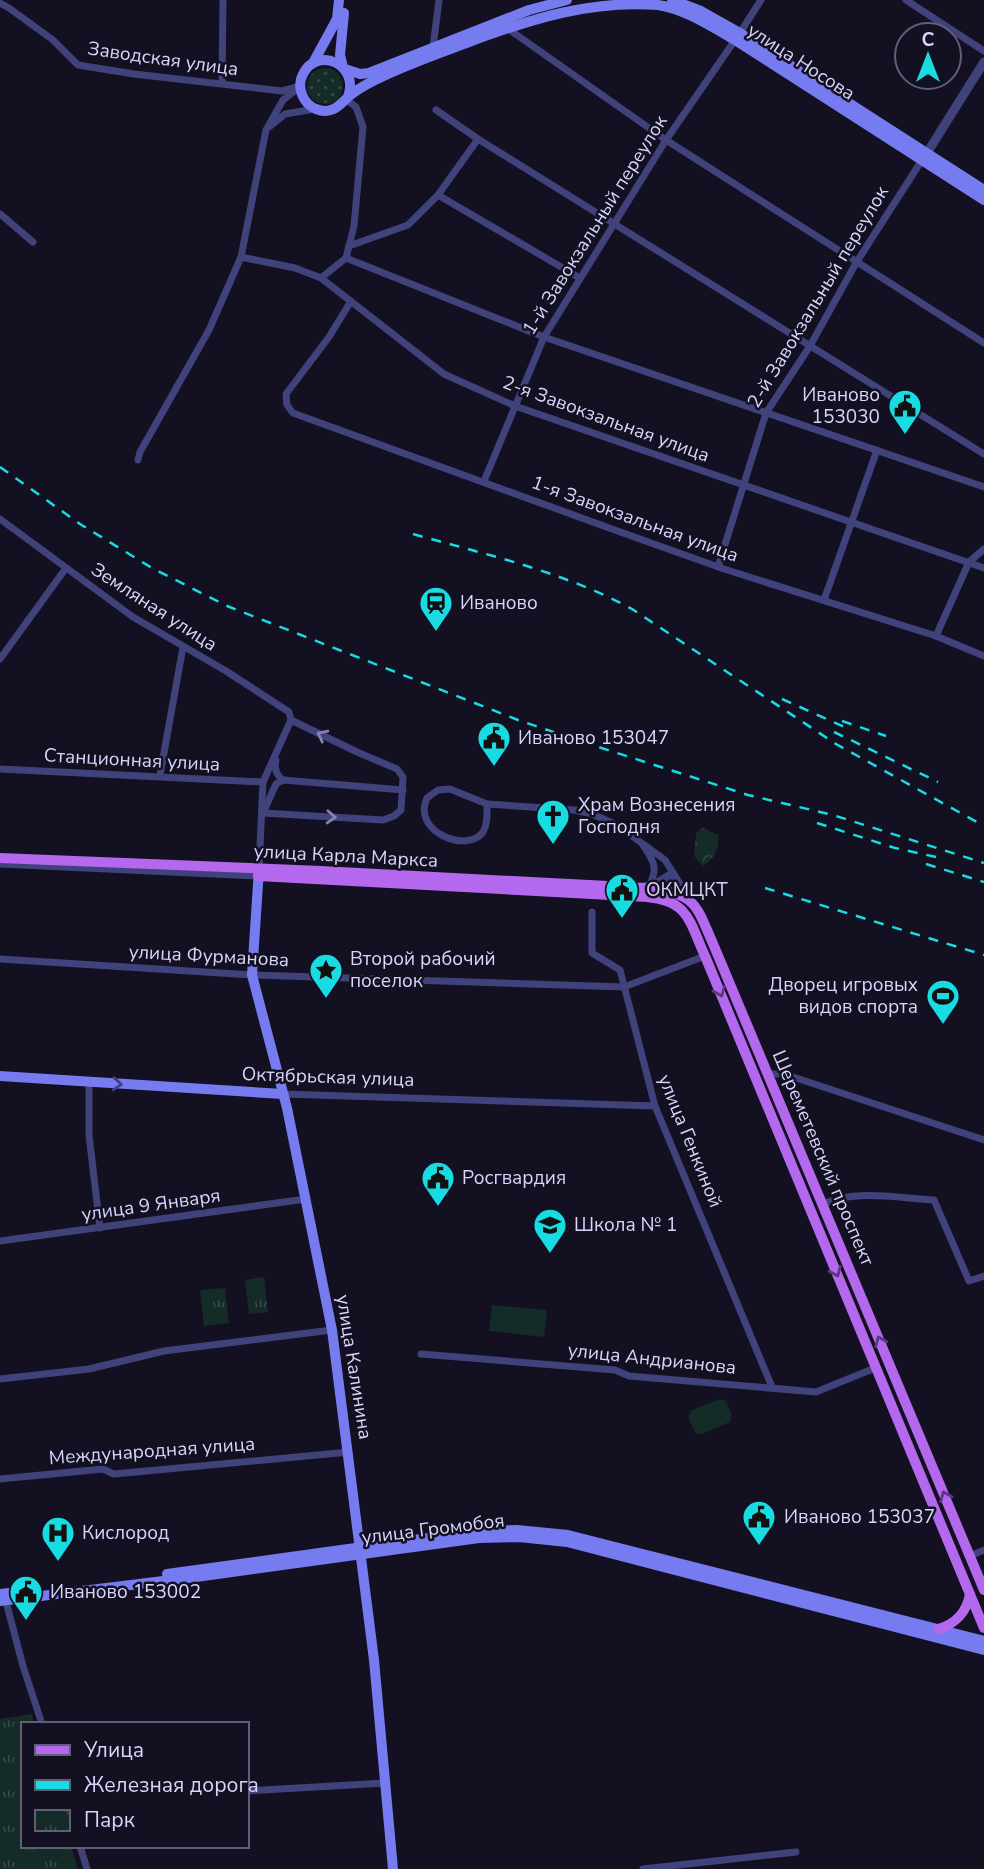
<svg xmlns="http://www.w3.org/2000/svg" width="984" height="1869" viewBox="0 0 984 1869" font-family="'Nunito Sans',sans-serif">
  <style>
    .grass { fill: url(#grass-dots) }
    .forest { fill: url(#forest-crowns) }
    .park { fill: url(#park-tufts) }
    .garden { fill: #142b28 }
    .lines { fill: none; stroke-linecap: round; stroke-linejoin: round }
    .minor { stroke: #40427b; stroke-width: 7 }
    .tertiary { stroke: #40427b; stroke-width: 9 }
    .secondary { stroke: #767bf0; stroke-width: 10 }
    .primary { stroke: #b368ee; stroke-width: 10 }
    .rail { stroke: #19dce3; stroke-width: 2.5; stroke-dasharray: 10 9; stroke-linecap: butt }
    .oneway { stroke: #8484b4 }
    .oneway2 { stroke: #5a387d }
    .oneway3 { stroke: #3f407e }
    .labels { text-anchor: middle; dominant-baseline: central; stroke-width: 5; stroke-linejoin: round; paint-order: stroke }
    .street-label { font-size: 19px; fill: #d7d5fa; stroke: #121021 }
    .poi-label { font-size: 19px; fill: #d7d5fa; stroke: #121021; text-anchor: start }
  </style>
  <defs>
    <pattern id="grass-dots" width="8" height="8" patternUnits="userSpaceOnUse" patternTransform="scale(1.75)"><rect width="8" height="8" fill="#142b28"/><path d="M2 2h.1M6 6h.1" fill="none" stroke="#354948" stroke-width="1.8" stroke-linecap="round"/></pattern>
    <pattern id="forest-crowns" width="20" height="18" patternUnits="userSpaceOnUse" patternTransform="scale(1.75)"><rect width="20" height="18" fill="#142b28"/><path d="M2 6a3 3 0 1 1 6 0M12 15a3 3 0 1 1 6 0" fill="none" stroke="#354948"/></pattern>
    <pattern id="park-tufts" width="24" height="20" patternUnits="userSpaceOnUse" patternTransform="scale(1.75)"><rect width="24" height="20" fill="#142b28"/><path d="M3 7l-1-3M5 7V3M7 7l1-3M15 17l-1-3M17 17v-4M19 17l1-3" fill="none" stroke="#354948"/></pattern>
  </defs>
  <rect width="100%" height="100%" fill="#121021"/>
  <circle class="grass" cx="325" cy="86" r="18"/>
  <path class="forest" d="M701,827L718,835C720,848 714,859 703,866L694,856L696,834Z"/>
  <g class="park">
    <polygon points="264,1277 268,1312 249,1314 245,1280"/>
    <polygon points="225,1288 229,1323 204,1326 200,1290"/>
    <polygon points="32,1714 34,1724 23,1724 23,1846 71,1846 78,1869 0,1869 0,1719"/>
  </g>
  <g class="garden">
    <polygon points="492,1305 547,1310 544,1337 489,1331"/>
    <polygon points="719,1399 726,1401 732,1415 730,1422 702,1434 695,1433 688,1417 692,1410"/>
    <polygon points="23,1726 23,1747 0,1752 0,1729"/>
  </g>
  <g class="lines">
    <g class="minor">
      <polyline points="906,0 984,51"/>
      <polyline points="0,3 9,8 53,40 78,65 134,74 282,91 297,87"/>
      <polyline points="507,28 666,140 984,343"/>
      <polyline points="740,33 761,0"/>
      <polyline points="433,47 439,0"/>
      <polyline points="222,83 223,0"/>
      <polyline points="436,110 478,139 984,454"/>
      <polyline points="269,127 285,114 315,109"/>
      <polyline points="438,195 580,278"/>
      <polyline points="0,214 33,242"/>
      <polyline points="349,246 408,225 438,195 478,139"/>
      <polyline points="241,257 295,268 321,278 444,374 515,406 984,568"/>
      <polyline points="346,258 544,337 984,487"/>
      <polyline points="321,278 346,258 354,226 363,127 356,107 346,99"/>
      <polyline points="351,301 329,337 286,394 287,405 293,413 612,529 724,569 936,636 984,656"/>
      <polyline points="138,460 140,452 209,330 241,257 266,130 283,100 300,87"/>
      <polyline points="484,481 544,337 666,140 735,40"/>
      <polyline points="0,519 133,617 226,671 289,712 291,720"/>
      <polyline points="718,567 766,413 810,346 856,263 922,160"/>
      <polyline points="824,600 877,450"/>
      <polyline points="936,636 969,562 984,549"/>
      <polyline points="0,659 66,568"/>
      <path d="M276,760C274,769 276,775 283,780"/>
      <polyline points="0,769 263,782"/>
      <polyline points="160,775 183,647"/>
      <path d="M450,789L487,804C487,813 488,824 483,832C468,854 411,832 427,798L438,790Z"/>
      <polyline points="487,804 574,810 592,814 617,825 665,860 689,898"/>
      <polyline points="263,813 383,820 394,816 401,810 403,777 397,769 357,752 291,720"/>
      <polyline points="263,813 276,784 283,780 403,790"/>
      <polyline points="0,864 258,876"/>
      <polyline points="259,869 263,782 291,720"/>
      <path d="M643,887L650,884C659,867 652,859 643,845"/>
      <polyline points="649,887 672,873"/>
      <polyline points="659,891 666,885 673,873"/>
      <polyline points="592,912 592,953 620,970 655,1106 772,1387"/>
      <polyline points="0,959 252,975 624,987 705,956"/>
      <polyline points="769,1074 784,1074 984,1140"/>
      <polyline points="89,1082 89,1135 100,1228"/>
      <polyline points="283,1094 655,1106"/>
      <path d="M823,1204C857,1189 897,1198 934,1200L969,1281L984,1276"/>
      <polyline points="0,1241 306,1199"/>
      <polyline points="421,1354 615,1370 629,1376 816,1392 875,1368"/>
      <polyline points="0,1379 89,1369 164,1351 332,1330"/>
      <polyline points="0,1479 103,1469 114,1474 349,1452"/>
      <polyline points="970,1556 984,1550"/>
      <polyline points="5,1598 23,1666 42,1724"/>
      <polyline points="247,1791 385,1783"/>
      <polyline points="80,1846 87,1869"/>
      <polyline points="643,1869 796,1852"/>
    </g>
    <polyline class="tertiary" points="927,153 984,62"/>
    <g class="secondary">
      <polyline points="672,0 701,11 740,33 984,190"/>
      <polyline points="313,63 337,19 339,0"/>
      <polyline points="343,67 340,55 344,13"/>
      <polyline points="345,69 360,74 369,73 529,10 567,0"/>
      <path d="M348,97C360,65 318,45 303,74C296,87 303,104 316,109C331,115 339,106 348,97C355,91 367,84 375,80C405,65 437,54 469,42C531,19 590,0 658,5C685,9 712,27 735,40L984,200"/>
      <polyline points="259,869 252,975 287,1108 332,1330 374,1660 393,1869"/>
      <polyline points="0,1076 283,1094"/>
      <polyline points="167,1574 478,1531 517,1530 568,1535 984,1641"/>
      <polyline points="0,1594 24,1591"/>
      <polyline points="0,1601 196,1577 479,1538 519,1537 567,1542 984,1650"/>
    </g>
    <g class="primary">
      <path d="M0,858L321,871L646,888C697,894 695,903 714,946L984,1590"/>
      <path d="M258,876L647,897C689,901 689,921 705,956L984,1628"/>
      <path d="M938,1629C956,1624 967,1611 970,1594"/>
    </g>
    <g class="rail">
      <polyline points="0,467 80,524 152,568 227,606 518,720 586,743 748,795 833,815 984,863"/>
      <path d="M413,534C488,555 564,572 632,609L836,744L984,826"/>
      <polyline points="782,699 849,729"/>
      <polyline points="842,721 886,736"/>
      <polyline points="834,732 938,782"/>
      <polyline points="817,823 895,848 936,857"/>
      <polyline points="926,864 984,882"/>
      <polyline points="765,888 984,955"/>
    </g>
  </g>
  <defs><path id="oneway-chevron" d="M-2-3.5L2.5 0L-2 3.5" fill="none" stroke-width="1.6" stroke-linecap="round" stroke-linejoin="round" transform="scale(1.75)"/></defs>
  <g class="oneway">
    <use href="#oneway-chevron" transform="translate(322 735) rotate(-153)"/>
    <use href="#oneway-chevron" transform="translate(331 817) rotate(3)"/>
  </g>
  <g class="oneway2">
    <use href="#oneway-chevron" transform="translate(720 992) rotate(68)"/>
    <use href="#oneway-chevron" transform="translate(836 1272) rotate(67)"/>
    <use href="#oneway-chevron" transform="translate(880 1341) rotate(-113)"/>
    <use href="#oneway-chevron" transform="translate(945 1496) rotate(-113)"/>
  </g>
  <use class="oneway3" href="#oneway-chevron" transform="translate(117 1084) rotate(4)"/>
  <defs>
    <symbol id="civic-pin" viewBox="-11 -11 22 30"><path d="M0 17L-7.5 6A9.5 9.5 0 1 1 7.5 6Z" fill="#19dce3" stroke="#121021"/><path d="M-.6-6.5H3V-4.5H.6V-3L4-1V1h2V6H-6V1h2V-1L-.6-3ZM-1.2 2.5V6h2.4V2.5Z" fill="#111"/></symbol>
    <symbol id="station-pin" viewBox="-11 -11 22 30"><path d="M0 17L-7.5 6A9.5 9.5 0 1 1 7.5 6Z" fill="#19dce3" stroke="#121021"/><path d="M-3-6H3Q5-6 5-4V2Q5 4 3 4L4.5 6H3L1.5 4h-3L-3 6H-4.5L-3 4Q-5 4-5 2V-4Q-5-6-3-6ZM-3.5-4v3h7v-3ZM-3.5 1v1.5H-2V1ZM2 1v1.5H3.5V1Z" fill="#111"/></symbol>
    <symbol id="church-pin" viewBox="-11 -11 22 30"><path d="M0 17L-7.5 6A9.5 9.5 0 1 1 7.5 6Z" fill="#19dce3" stroke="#121021"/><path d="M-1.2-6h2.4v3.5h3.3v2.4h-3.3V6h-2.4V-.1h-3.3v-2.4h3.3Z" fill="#111"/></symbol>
    <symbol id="sight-pin" viewBox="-11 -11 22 30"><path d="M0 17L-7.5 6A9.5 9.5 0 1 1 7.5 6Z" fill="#19dce3" stroke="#121021"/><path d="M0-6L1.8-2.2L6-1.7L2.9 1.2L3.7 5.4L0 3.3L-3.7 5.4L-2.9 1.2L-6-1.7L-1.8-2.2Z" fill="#111"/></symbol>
    <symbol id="stadium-pin" viewBox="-11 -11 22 30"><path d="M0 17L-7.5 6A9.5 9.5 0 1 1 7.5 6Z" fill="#19dce3" stroke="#121021"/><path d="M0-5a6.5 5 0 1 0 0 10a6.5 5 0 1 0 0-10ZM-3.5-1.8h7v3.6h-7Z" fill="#111"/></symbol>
    <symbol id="school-pin" viewBox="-11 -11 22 30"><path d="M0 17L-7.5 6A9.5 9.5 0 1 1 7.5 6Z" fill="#19dce3" stroke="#121021"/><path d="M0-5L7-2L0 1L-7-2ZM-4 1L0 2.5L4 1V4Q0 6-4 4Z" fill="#111"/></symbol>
    <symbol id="hospital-pin" viewBox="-11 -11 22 30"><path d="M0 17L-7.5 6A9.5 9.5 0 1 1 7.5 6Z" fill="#19dce3" stroke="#121021"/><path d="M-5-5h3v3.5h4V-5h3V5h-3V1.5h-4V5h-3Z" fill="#111"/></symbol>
  </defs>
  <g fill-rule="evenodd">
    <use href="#civic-pin" x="886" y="387" width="38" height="52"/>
    <use href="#station-pin" x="417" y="584" width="38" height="52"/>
    <use href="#civic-pin" x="475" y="719" width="38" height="52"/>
    <use href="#church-pin" x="534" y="797" width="38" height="52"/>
    <use href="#civic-pin" x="603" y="871" width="38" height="52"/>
    <use href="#sight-pin" x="307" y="951" width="38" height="52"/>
    <use href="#stadium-pin" x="924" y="977" width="38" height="52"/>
    <use href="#civic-pin" x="419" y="1159" width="38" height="52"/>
    <use href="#school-pin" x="531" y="1206" width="38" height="52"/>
    <use href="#civic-pin" x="740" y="1498" width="38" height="52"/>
    <use href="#hospital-pin" x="39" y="1514" width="38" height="52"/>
    <use href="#civic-pin" x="7" y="1573" width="38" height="52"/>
  </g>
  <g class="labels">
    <g class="street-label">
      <text transform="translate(163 59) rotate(8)">Заводская улица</text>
      <text transform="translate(801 62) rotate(33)">улица Носова</text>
      <text transform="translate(595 225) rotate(-58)">1-й Завокзальный переулок</text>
      <text transform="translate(818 297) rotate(-59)">2-й Завокзальный переулок</text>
      <text transform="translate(606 419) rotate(20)">2-я Завокзальная улица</text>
      <text transform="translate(635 519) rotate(20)">1-я Завокзальная улица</text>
      <text transform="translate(154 607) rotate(33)">Земляная улица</text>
      <text transform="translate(132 760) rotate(3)">Станционная улица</text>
      <text transform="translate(346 856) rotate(3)">улица Карла Маркса</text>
      <text transform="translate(209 956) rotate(3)">улица Фурманова</text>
      <text transform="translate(328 1077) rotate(2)">Октябрьская улица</text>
      <text transform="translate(690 1141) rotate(68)">улица Генкиной</text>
      <text transform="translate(823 1158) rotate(67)">Шереметевский проспект</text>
      <text transform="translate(151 1205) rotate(-8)">улица 9 Января</text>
      <text transform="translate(652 1359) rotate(6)">улица Андрианова</text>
      <text transform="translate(354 1367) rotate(81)">улица Калинина</text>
      <text transform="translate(152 1451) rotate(-4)">Международная улица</text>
      <text transform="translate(433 1529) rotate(-7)">улица Громобоя</text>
    </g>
    <g class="poi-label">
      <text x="880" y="395" text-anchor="end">Иваново<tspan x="880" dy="22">153030</tspan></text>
      <text x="460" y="603">Иваново</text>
      <text x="518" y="738">Иваново 153047</text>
      <text x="578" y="805">Храм Вознесения<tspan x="578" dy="22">Господня</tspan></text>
      <text x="646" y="890">ОКМЦКТ</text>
      <text x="350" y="959">Второй рабочий<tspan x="350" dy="22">поселок</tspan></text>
      <text x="918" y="985" text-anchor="end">Дворец игровых<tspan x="918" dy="22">видов спорта</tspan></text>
      <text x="462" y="1178">Росгвардия</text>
      <text x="574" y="1225">Школа № 1</text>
      <text x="784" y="1517">Иваново 153037</text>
      <text x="82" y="1533">Кислород</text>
      <text x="50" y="1592">Иваново 153002</text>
    </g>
  </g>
  <rect x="21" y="1722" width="228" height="126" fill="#121021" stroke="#615f78" stroke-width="2"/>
  <rect x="35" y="1745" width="35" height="10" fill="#b368ee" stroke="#615f78" stroke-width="2"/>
  <text x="84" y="1757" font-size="21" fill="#d7d5fa">Улица</text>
  <rect x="35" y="1780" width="35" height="10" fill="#19dce3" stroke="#615f78" stroke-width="2"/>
  <text x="84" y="1792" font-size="21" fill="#d7d5fa">Железная дорога</text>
  <rect x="35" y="1810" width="35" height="21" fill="url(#park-tufts)" stroke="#615f78" stroke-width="2"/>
  <text x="84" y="1827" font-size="21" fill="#d7d5fa">Парк</text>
  <g transform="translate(928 56)"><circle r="33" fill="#121021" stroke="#615f78" stroke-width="2"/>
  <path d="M0-5L12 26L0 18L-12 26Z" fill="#19dce3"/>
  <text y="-10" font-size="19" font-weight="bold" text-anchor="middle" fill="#d7d5fa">С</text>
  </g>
</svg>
